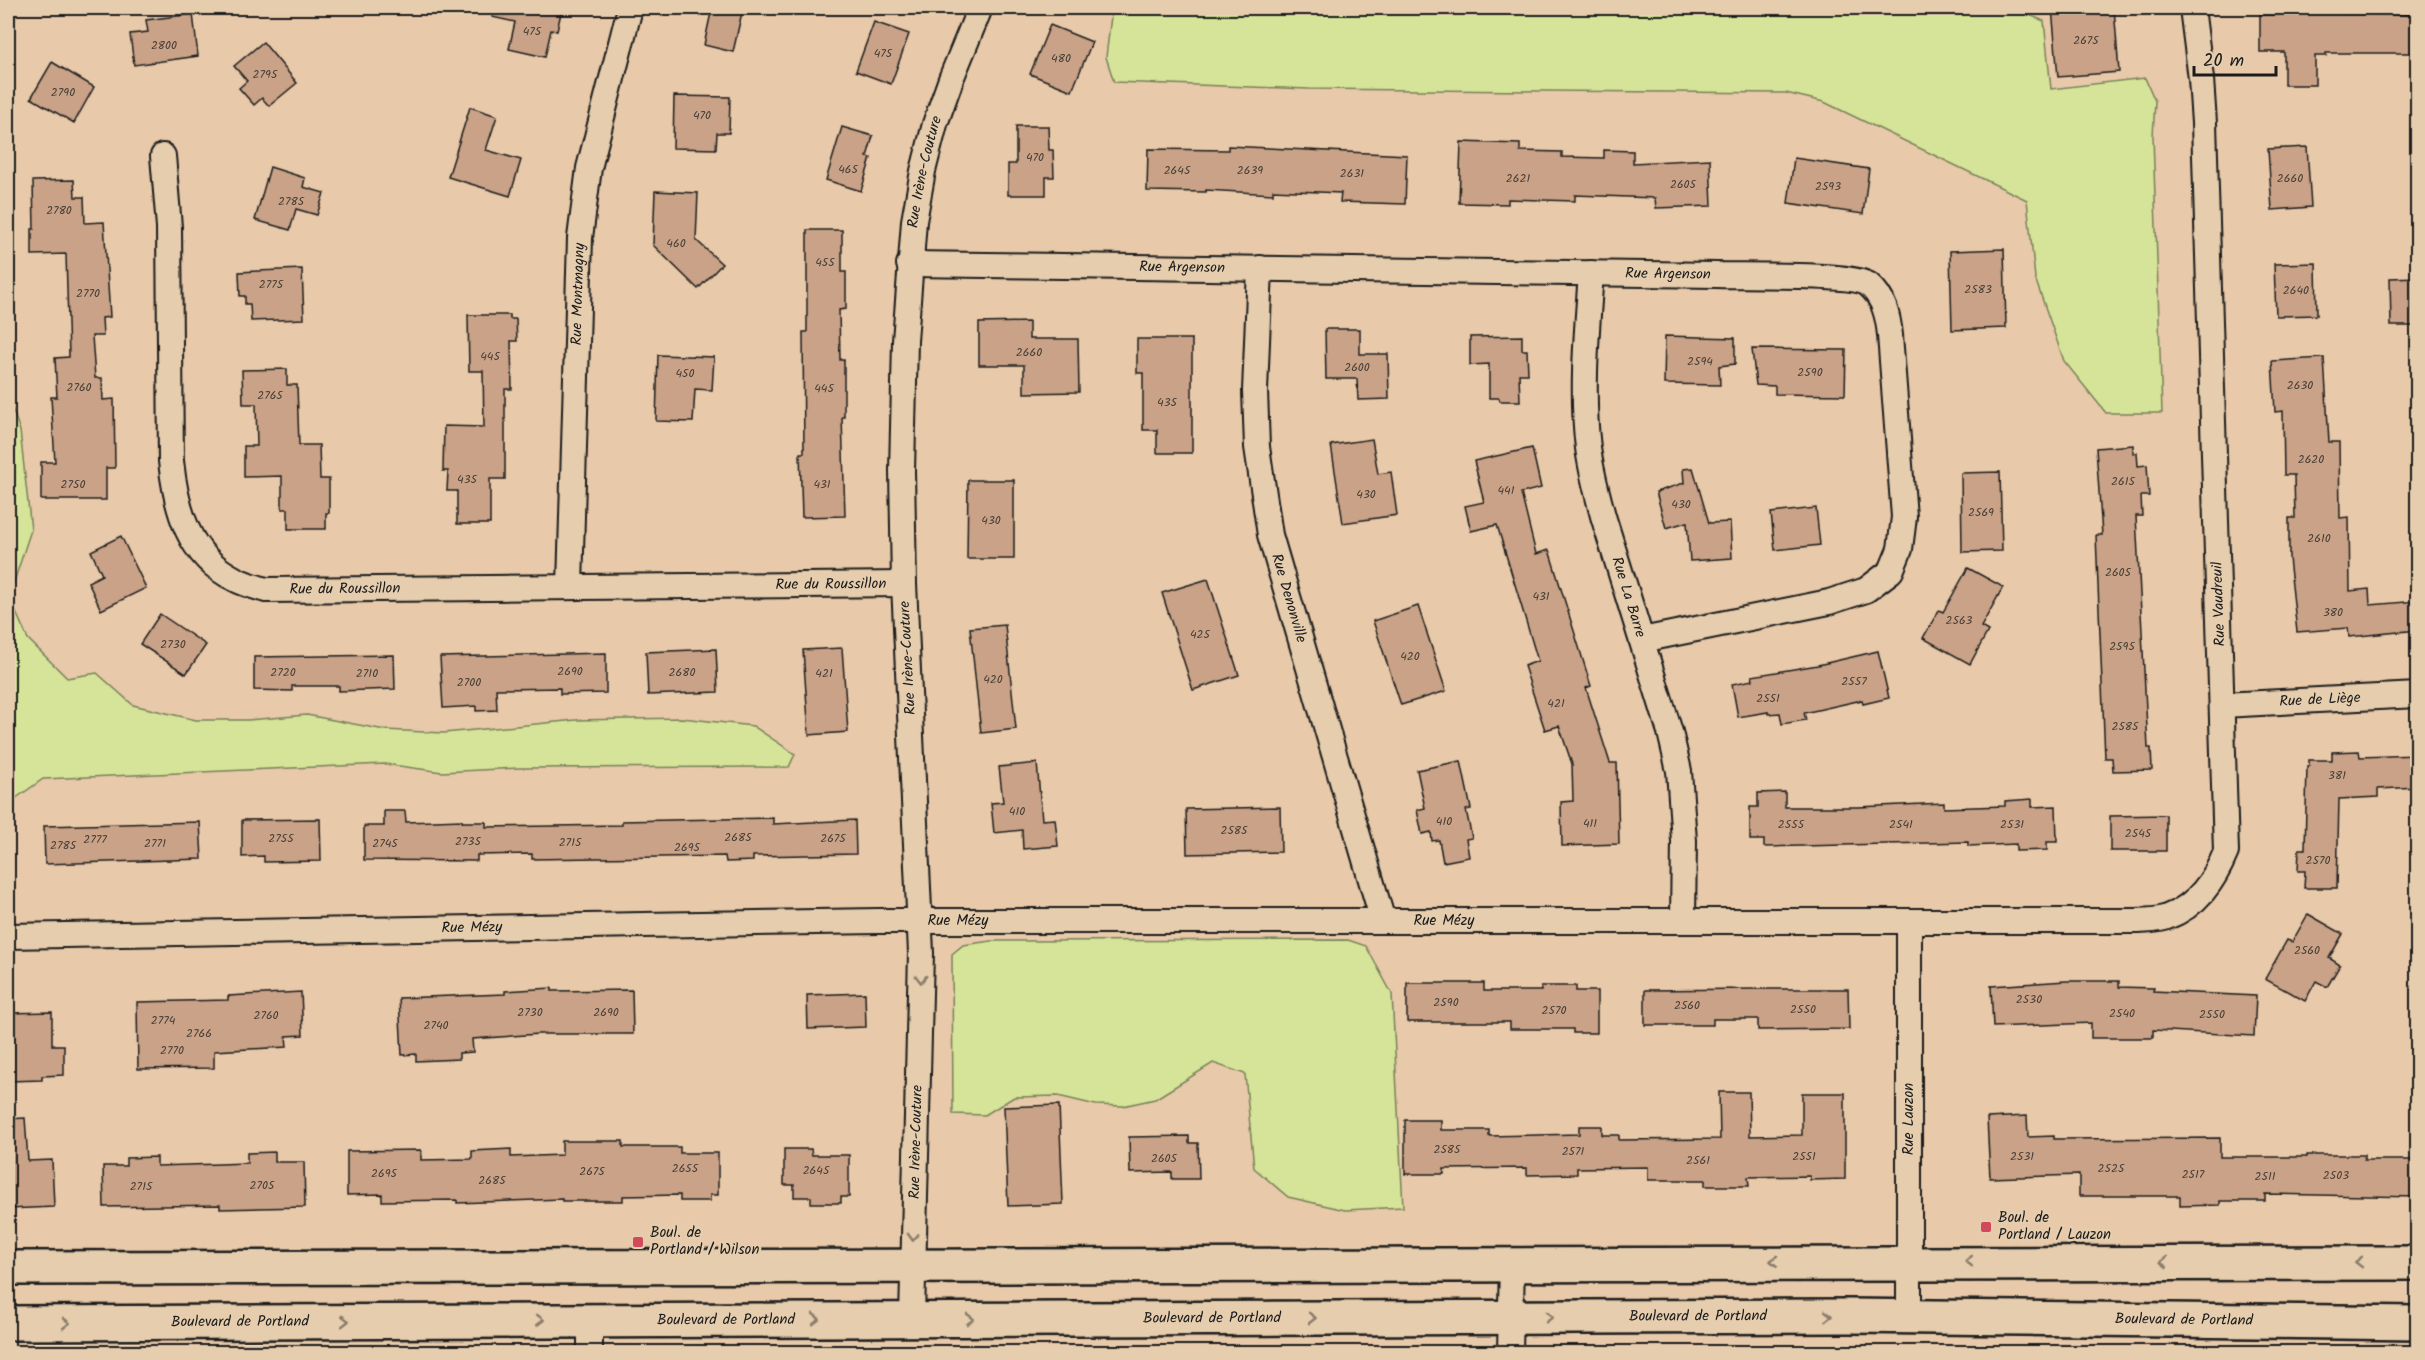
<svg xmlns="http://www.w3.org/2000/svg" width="2425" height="1360" viewBox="0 0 2425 1360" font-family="Kalam,sans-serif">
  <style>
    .green { fill: #d5e498; stroke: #78805a; stroke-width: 1.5 }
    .building { fill: #c9a287; stroke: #1c1c1c; stroke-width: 1.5 }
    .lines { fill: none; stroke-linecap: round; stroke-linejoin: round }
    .street-casing { stroke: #1c1c1c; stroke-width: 28 }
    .secondary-casing { stroke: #1c1c1c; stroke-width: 38 }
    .street { stroke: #e5cdad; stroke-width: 24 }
    .secondary { stroke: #e5cdad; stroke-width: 33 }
    .oneway { stroke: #8b7d6c }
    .poi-dot { fill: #d1495b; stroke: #e5cdad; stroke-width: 2 }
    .labels { text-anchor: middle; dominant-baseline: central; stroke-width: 5; stroke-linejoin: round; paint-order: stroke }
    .number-label { font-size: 12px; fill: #473e37 }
    .street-label { font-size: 15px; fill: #1c1c1c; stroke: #e5cdad }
    .poi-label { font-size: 15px; fill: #1c1c1c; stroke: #e5cdad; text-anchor: start }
  </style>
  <rect width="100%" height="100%" fill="#e8c9a9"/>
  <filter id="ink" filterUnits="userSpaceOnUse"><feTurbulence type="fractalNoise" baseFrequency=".0167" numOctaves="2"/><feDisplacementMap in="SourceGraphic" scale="12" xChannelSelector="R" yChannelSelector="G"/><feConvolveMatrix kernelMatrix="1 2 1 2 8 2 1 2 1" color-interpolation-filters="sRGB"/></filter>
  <g filter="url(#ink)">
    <g class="green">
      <polygon points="1112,8 2012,8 2044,21 2051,89 2145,78 2155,101 2153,136 2162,413 2106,413 2064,361 2035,278 2027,200 1824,102 1786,93 1309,89 1114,82 1106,57"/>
      <polygon points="8,396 20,431 31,530 9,597 28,639 67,678 97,673 133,705 196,720 248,720 307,715 385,730 444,733 576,720 682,718 753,726 795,754 789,767 518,768 442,772 385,764 43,779 12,801 8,807"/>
      <polygon points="1348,940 1366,946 1392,994 1403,1207 1345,1210 1288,1197 1254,1168 1245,1074 1213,1063 1155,1099 1123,1106 1096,1105 1058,1096 1014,1097 985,1115 953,1114 952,954 963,945 991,941"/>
    </g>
    <g class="building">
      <polygon points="493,8 562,8 557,31 551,30 545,57 509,49 515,22 492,17"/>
      <polygon points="712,8 743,8 733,52 704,45"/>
      <polygon points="2052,8 2114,8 2119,72 2058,77"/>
      <polygon points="2315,13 2418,15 2418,53 2326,53 2326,56 2315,56 2315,85 2284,85 2284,52 2260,52 2260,15"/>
      <polygon points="193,14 198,56 134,65 130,34 148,32 146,20"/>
      <polygon points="874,22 909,34 891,84 856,71"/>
      <polygon points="1050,25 1092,42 1072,91 1030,74"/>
      <polygon points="263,42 297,83 269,106 262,98 254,105 239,88 247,81 234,66"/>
      <polygon points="52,62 94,87 74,123 31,98"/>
      <polygon points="674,96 730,97 729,133 717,133 716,149 673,148"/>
      <polygon points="470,107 497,116 486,150 521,160 510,196 448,177"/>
      <polygon points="1016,126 1048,126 1049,150 1053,150 1054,177 1046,177 1046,195 1008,195 1008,164 1016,164"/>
      <polygon points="842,127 873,136 867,157 871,158 861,191 826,180"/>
      <polygon points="1461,142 1520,144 1520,151 1562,152 1562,157 1604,158 1604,150 1633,151 1633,163 1710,159 1712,206 1656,208 1655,198 1575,195 1575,201 1508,199 1508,204 1459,203"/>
      <polygon points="1228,146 1407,155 1405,204 1340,202 1341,193 1273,190 1273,194 1206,190 1206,192 1147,191 1148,149 1228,150"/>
      <polygon points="2307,147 2311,207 2272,210 2268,149"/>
      <polygon points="1794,158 1869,169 1863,214 1788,203"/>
      <polygon points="270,167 305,178 303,187 324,193 317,215 296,209 290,230 255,220"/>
      <polygon points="74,180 75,197 84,197 85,223 104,222 110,317 102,318 103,336 92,336 95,378 102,378 103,400 114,399 115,468 106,468 106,500 41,500 41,462 55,462 51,397 57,397 55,358 69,357 66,254 32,255 32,229 34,229 33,181"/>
      <polygon points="655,191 698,193 696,240 722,264 698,289 653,245"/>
      <polygon points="807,230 842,230 842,272 846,272 846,309 839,310 840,360 844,360 844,417 842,417 845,516 802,517 800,453 804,453 803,332 807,332"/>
      <polygon points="2004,249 2006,328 1952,330 1950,251"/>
      <polygon points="2316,263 2317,315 2276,316 2274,264"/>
      <polygon points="302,269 304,319 251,321 250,304 245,304 245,296 240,296 239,272"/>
      <polygon points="2418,277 2418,326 2391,326 2390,278"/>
      <polygon points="468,315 510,315 510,319 516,319 517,341 511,341 512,389 505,389 505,479 490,479 490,524 457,524 457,491 447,491 448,471 443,471 444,426 484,427 483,371 469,371"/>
      <polygon points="1029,322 1029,339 1078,339 1079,392 1024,393 1024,365 979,365 979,323"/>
      <polygon points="1325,329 1360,329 1360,354 1388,354 1389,399 1358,400 1357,379 1326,379"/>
      <polygon points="1522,336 1522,350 1527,350 1528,374 1519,374 1520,401 1500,401 1499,398 1489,398 1489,364 1470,365 1470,337"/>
      <polygon points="1665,336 1735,338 1735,364 1719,366 1720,385 1664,384"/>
      <polygon points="1137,339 1192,339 1192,453 1157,453 1157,430 1143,430 1143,373 1137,373"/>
      <polygon points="1752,349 1846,350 1845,395 1775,394 1775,386 1756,385"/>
      <polygon points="658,355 714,357 712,390 695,389 693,422 656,421"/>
      <polygon points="2324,358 2329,442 2339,442 2340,518 2349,517 2350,591 2369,589 2370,605 2418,601 2418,630 2349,637 2348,628 2297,632 2289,558 2289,518 2295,518 2294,475 2284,475 2283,411 2275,412 2272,361"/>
      <polygon points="287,369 287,385 297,385 299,445 319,445 320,479 329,479 329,513 326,513 326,529 288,529 288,509 282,509 282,476 244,477 244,446 257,446 256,404 243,404 242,370"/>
      <polygon points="1372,439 1378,474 1391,472 1397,515 1343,523 1331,445"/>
      <polygon points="2133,445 2133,453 2137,453 2138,466 2147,465 2149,496 2141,496 2142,516 2136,516 2148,748 2151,748 2152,770 2113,771 2112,758 2105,758 2096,535 2102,535 2096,448"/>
      <polygon points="1532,448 1541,488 1521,493 1536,554 1549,550 1591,686 1586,688 1610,763 1617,763 1619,844 1562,846 1561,802 1573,801 1572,764 1559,726 1545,730 1524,666 1538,661 1497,525 1471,531 1465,506 1484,502 1474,461"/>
      <polygon points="1693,468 1709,523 1730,522 1732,558 1690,561 1687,522 1666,528 1656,492 1684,483 1683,469"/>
      <polygon points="2000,472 2002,551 1962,552 1961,473"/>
      <polygon points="968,480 1014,480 1014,559 967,559"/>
      <polygon points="1816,508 1820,545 1775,550 1771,513"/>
      <polygon points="121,536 146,588 101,610 88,582 102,575 91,551"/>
      <polygon points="1968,568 2003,587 1981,627 1988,631 1970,664 1923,638 1939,610 1943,612"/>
      <polygon points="1208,579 1239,675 1193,690 1162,593"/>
      <polygon points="1418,606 1446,691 1401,705 1373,621"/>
      <polygon points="160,614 206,645 186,674 140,644"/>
      <polygon points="1005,625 1016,729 981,733 970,628"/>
      <polygon points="842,648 848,732 809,735 803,650"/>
      <polygon points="716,649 718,692 648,695 646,652"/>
      <polygon points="1878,651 1889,698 1863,704 1862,700 1804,713 1806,720 1782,724 1780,713 1768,714 1768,712 1738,717 1732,684 1753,680 1752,676 1818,665"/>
      <polygon points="606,653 606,693 560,694 560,688 496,689 497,710 476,711 476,706 443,708 440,657"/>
      <polygon points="394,655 395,689 339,691 339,686 292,686 292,691 254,690 254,657"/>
      <polygon points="2359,751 2360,757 2418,755 2418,787 2378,789 2378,797 2339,799 2337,888 2304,888 2305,871 2298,871 2299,849 2305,849 2307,766 2309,766 2309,760 2332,760 2332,752"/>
      <polygon points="1461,761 1471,809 1466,810 1472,838 1466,839 1469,857 1443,862 1439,840 1432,841 1431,832 1422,834 1417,810 1425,808 1417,770"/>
      <polygon points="1037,763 1042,820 1055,819 1058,846 1023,849 1022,830 994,833 991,803 1003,802 999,767"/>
      <polygon points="1785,792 1785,807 1858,807 1944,803 1944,808 2005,806 2005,801 2032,799 2032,807 2056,806 2057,842 2047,842 2047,850 2016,851 2016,844 1968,846 1968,842 1764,847 1764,840 1750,840 1750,807 1758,807 1758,793"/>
      <polygon points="1280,807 1281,852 1187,854 1186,809"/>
      <polygon points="384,811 405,811 406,822 462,820 462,822 486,822 486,827 622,825 622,821 773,818 773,824 855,820 856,854 753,856 753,861 726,862 725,856 532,859 532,854 477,855 477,861 364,860 364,826 384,826"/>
      <polygon points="2166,815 2166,851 2110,851 2110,816"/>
      <polygon points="320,819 321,861 264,862 264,856 242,857 242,820"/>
      <polygon points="200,822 202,859 45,864 44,826"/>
      <polygon points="2308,914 2343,934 2329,958 2340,965 2327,987 2316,981 2305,1001 2265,979 2287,940 2292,942"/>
      <polygon points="2066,981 2119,981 2119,987 2154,988 2153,991 2256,996 2254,1036 2153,1030 2153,1038 2091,1038 2091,1023 1993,1027 1991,986"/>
      <polygon points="1407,983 1484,983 1484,991 1541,991 1541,986 1576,986 1576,991 1597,991 1597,1033 1573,1033 1573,1029 1510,1029 1510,1022 1407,1022"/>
      <polygon points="552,988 552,991 632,990 633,1034 539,1034 472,1039 473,1052 459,1053 459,1059 416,1061 416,1054 402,1055 399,998 505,994 505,991"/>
      <polygon points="1757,989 1848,989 1849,1029 1758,1030 1758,1019 1713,1019 1713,1025 1645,1025 1645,990"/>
      <polygon points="301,992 303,1035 286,1036 287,1047 214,1051 214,1068 138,1069 137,1002 228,1000 228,996"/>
      <polygon points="865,993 866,1027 808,1029 807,995"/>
      <polygon points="52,1012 52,1045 64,1045 64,1075 42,1076 42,1080 8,1081 8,1013"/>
      <polygon points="1719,1092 1749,1092 1750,1136 1802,1135 1802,1093 1845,1093 1845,1179 1810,1180 1810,1176 1748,1177 1749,1186 1705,1186 1705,1180 1648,1180 1648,1167 1577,1168 1577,1174 1527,1175 1527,1168 1444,1169 1444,1174 1405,1174 1405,1120 1441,1120 1441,1130 1489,1130 1489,1136 1579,1134 1579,1126 1602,1126 1602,1135 1619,1135 1619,1140 1720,1139"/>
      <polygon points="1059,1105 1063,1204 1008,1206 1004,1107"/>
      <polygon points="2027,1116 2028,1137 2054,1136 2054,1139 2220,1138 2220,1157 2307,1157 2307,1155 2364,1155 2364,1160 2418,1160 2418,1197 2265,1194 2265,1201 2220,1201 2220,1205 2180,1206 2180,1196 2079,1196 2079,1175 1990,1178 1987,1118"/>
      <polygon points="25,1118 28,1161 52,1160 54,1207 8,1209 8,1119"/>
      <polygon points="1189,1136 1189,1143 1198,1143 1199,1179 1172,1179 1172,1172 1130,1173 1129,1137"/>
      <polygon points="562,1141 623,1141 623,1147 680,1147 680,1153 718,1153 718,1195 710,1195 710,1201 680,1201 680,1195 623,1196 623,1201 562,1201 562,1199 457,1203 457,1200 382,1201 382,1194 347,1195 347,1151 421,1150 421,1160 472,1159 472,1151 511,1149 511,1157 562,1155"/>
      <polygon points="784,1149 811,1149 812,1155 849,1155 849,1197 841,1197 841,1203 811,1203 811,1197 794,1197 794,1185 784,1185"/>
      <polygon points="275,1152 275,1162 304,1162 305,1207 220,1209 220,1205 104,1207 103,1166 126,1166 126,1158 157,1157 157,1166 220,1164 247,1163 247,1153"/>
    </g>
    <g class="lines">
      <defs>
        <g id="street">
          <path id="s1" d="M163,156L169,227L171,461C176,509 188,556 235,579C244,584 256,587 266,590L904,584"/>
          <path id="s2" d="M909,264L1717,275C1742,276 1855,273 1869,285C1884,298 1888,316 1890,335L1904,517L1900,549L1891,571L1866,590L1829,602L1642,640"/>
          <path id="s3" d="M1260,268L1255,391L1257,447L1270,535L1383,921"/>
          <path id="s4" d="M1591,273C1587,330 1581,391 1588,448C1591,471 1597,493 1603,516L1670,732L1679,771L1684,841L1683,920"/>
          <path id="s5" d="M570,586L580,238L589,168L630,8"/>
          <path id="s6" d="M2222,705L2418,695"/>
          <polyline points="1909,921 1909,1316"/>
          <path id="s7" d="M8,936L878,921H2138C2147,920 2158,921 2167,917C2197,906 2214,881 2226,852L2204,123L2201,79L2192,8"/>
          <path id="s8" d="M912,1318L921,953L904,584L902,471L905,341L914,221L923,171L935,124L951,79L980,8"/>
          <polyline points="590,1321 590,1352"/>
          <polyline points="1510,1352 1512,1262"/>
        </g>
        <g id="secondary">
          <path d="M8,1268C811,1268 1614,1259 2418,1263"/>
          <path id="s9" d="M8,1323L1850,1316L2418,1323"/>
        </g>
      </defs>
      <use href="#street" class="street-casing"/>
      <use href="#secondary" class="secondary-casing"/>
      <use href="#street" class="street"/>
      <use href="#secondary" class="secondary"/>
    </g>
    <defs><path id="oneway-chevron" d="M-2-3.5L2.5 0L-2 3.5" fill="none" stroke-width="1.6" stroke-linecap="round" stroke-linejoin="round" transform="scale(1.5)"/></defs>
    <g class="oneway">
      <use href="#oneway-chevron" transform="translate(921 979) rotate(91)"/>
      <use href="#oneway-chevron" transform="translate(913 1237) rotate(92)"/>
      <use href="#oneway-chevron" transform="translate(1774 1261) rotate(180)"/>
      <use href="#oneway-chevron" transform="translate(1969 1261) rotate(-180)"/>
      <use href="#oneway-chevron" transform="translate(2164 1262) rotate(-180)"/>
      <use href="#oneway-chevron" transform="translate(2359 1262) rotate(-180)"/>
      <use href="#oneway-chevron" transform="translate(1828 1316)"/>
      <use href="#oneway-chevron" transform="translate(1549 1317)"/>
      <use href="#oneway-chevron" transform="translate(1312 1318)"/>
      <use href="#oneway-chevron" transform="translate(816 1319)"/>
      <use href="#oneway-chevron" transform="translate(970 1319)"/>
      <use href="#oneway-chevron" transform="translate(540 1320)"/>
      <use href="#oneway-chevron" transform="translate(345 1321)"/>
      <use href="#oneway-chevron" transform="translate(66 1323)"/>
    </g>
  </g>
  <g class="poi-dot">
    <rect x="1980" y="1221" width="12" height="12" rx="3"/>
    <rect x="632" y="1236" width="12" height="12" rx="3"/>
  </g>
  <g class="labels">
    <g class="number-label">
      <text x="532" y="31">475</text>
      <text x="2086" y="40">2675</text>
      <text x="164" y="45">2800</text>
      <text x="883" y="53">475</text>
      <text x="1061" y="58">480</text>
      <text x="265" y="74">2795</text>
      <text x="63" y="92">2790</text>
      <text x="702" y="115">470</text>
      <text x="1035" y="157">470</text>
      <text x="848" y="169">465</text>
      <text x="1177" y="170">2645</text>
      <text x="1250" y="170">2639</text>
      <text x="1352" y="173">2631</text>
      <text x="1518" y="178">2621</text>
      <text x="2290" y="178">2660</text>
      <text x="1683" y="184">2605</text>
      <text x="1828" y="186">2593</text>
      <text x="291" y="201">2785</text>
      <text x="59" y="210">2780</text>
      <text x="676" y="243">460</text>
      <text x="825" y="262">455</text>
      <text x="271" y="284">2775</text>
      <text x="1978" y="289">2583</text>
      <text x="2296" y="290">2640</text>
      <text x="88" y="293">2770</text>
      <text x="1029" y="352">2660</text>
      <text x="490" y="356">445</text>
      <text x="1700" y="361">2594</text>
      <text x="1357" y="367">2600</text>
      <text x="1810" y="372">2590</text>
      <text x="685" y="373">450</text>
      <text x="2300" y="385">2630</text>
      <text x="79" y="387">2760</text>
      <text x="824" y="388">445</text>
      <text x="270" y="395">2765</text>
      <text x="1167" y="402">435</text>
      <text x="2311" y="459">2620</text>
      <text x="467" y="479">435</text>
      <text x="2123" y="481">2615</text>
      <text x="73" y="484">2750</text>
      <text x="822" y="484">431</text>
      <text x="1506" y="490">441</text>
      <text x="1366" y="494">430</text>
      <text x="1681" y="504">430</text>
      <text x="1981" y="512">2569</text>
      <text x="991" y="520">430</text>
      <text x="2319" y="538">2610</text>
      <text x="2118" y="572">2605</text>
      <text x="1541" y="596">431</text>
      <text x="2333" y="612">380</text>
      <text x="1959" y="620">2563</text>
      <text x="1200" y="634">425</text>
      <text x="173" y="644">2730</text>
      <text x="2122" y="646">2595</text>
      <text x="1410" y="656">420</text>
      <text x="570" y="671">2690</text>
      <text x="283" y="672">2720</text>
      <text x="682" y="672">2680</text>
      <text x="367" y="673">2710</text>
      <text x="824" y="673">421</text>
      <text x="993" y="679">420</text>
      <text x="1854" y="681">2557</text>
      <text x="469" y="682">2700</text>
      <text x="1768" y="698">2551</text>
      <text x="1556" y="703">421</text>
      <text x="2125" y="726">2585</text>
      <text x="2337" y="775">381</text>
      <text x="1017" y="811">410</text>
      <text x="1444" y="821">410</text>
      <text x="1590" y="823">411</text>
      <text x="1791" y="824">2555</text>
      <text x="1901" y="824">2541</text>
      <text x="2012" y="824">2531</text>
      <text x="1234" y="830">2585</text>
      <text x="2138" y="833">2545</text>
      <text x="738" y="837">2685</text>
      <text x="281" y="838">2755</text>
      <text x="833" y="838">2675</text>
      <text x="95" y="839">2777</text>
      <text x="468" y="841">2735</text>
      <text x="570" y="842">2715</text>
      <text x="155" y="843">2771</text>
      <text x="385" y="843">2745</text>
      <text x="63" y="845">2785</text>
      <text x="687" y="847">2695</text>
      <text x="2318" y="860">2570</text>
      <text x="2307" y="950">2560</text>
      <text x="2029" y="999">2530</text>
      <text x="1446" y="1002">2590</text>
      <text x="1687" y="1005">2560</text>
      <text x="1803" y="1009">2550</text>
      <text x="1554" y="1010">2570</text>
      <text x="530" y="1012">2730</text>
      <text x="606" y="1012">2690</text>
      <text x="2122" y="1013">2540</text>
      <text x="2212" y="1014">2550</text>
      <text x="266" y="1015">2760</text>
      <text x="163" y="1020">2774</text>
      <text x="436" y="1025">2740</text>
      <text x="199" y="1033">2766</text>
      <text x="172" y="1050">2770</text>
      <text x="1447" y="1149">2585</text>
      <text x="1573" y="1151">2571</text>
      <text x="1804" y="1156">2551</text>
      <text x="2022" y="1156">2531</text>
      <text x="1164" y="1158">2605</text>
      <text x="1698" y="1160">2561</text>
      <text x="685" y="1168">2655</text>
      <text x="2111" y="1168">2525</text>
      <text x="816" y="1170">2645</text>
      <text x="592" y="1171">2675</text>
      <text x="384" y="1173">2695</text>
      <text x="2193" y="1174">2517</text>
      <text x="2336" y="1175">2503</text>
      <text x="2265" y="1176">2511</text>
      <text x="492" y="1180">2685</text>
      <text x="262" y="1185">2705</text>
      <text x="141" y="1186">2715</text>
    </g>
    <g class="street-label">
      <text stroke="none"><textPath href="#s8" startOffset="1148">Rue Irène-Couture</textPath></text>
      <text stroke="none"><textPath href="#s2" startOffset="273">Rue Argenson</textPath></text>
      <text stroke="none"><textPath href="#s2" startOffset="759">Rue Argenson</textPath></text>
      <text stroke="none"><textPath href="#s5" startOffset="292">Rue Montmagny</textPath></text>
      <text stroke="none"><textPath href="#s1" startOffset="1044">Rue du Roussillon</textPath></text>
      <text stroke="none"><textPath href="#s1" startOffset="558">Rue du Roussillon</textPath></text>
      <text stroke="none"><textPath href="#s4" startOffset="330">Rue La Barre</textPath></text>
      <text stroke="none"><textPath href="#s3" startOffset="334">Rue Denonville</textPath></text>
      <text transform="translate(2219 604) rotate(-92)">Rue Vaudreuil</text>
      <text transform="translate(908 658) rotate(-93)">Rue Irène-Couture</text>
      <text stroke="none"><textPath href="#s6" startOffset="98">Rue de Liège</textPath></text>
      <text stroke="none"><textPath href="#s7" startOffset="950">Rue Mézy</textPath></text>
      <text stroke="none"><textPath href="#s7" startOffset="1436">Rue Mézy</textPath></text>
      <text stroke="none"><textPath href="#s7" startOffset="464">Rue Mézy</textPath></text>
      <text transform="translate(1909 1119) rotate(-90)">Rue Lauzon</text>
      <text stroke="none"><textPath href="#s8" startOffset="176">Rue Irène-Couture</textPath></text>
      <text stroke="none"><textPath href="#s9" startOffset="1690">Boulevard de Portland</textPath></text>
      <text stroke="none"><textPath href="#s9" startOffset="1204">Boulevard de Portland</textPath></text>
      <text stroke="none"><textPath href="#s9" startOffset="2176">Boulevard de Portland</textPath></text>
      <text stroke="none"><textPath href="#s9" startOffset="718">Boulevard de Portland</textPath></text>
      <text stroke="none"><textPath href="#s9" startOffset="232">Boulevard de Portland</textPath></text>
    </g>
    <g class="poi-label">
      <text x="1998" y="1218">Boul. de<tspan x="1998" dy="17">Portland / Lauzon</tspan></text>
      <text x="650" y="1233">Boul. de<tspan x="650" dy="17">Portland / Wilson</tspan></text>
    </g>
  </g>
  <rect width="2425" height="1360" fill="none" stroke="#e5cdad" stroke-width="30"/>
  <rect x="15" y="15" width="2395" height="1330" fill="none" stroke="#1c1c1c" stroke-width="2" filter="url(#ink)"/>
  <path d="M2194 66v9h82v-9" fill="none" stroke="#1c1c1c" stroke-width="3"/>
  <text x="2203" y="66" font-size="18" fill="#1c1c1c" stroke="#e5cdad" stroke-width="4.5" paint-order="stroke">20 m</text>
</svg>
